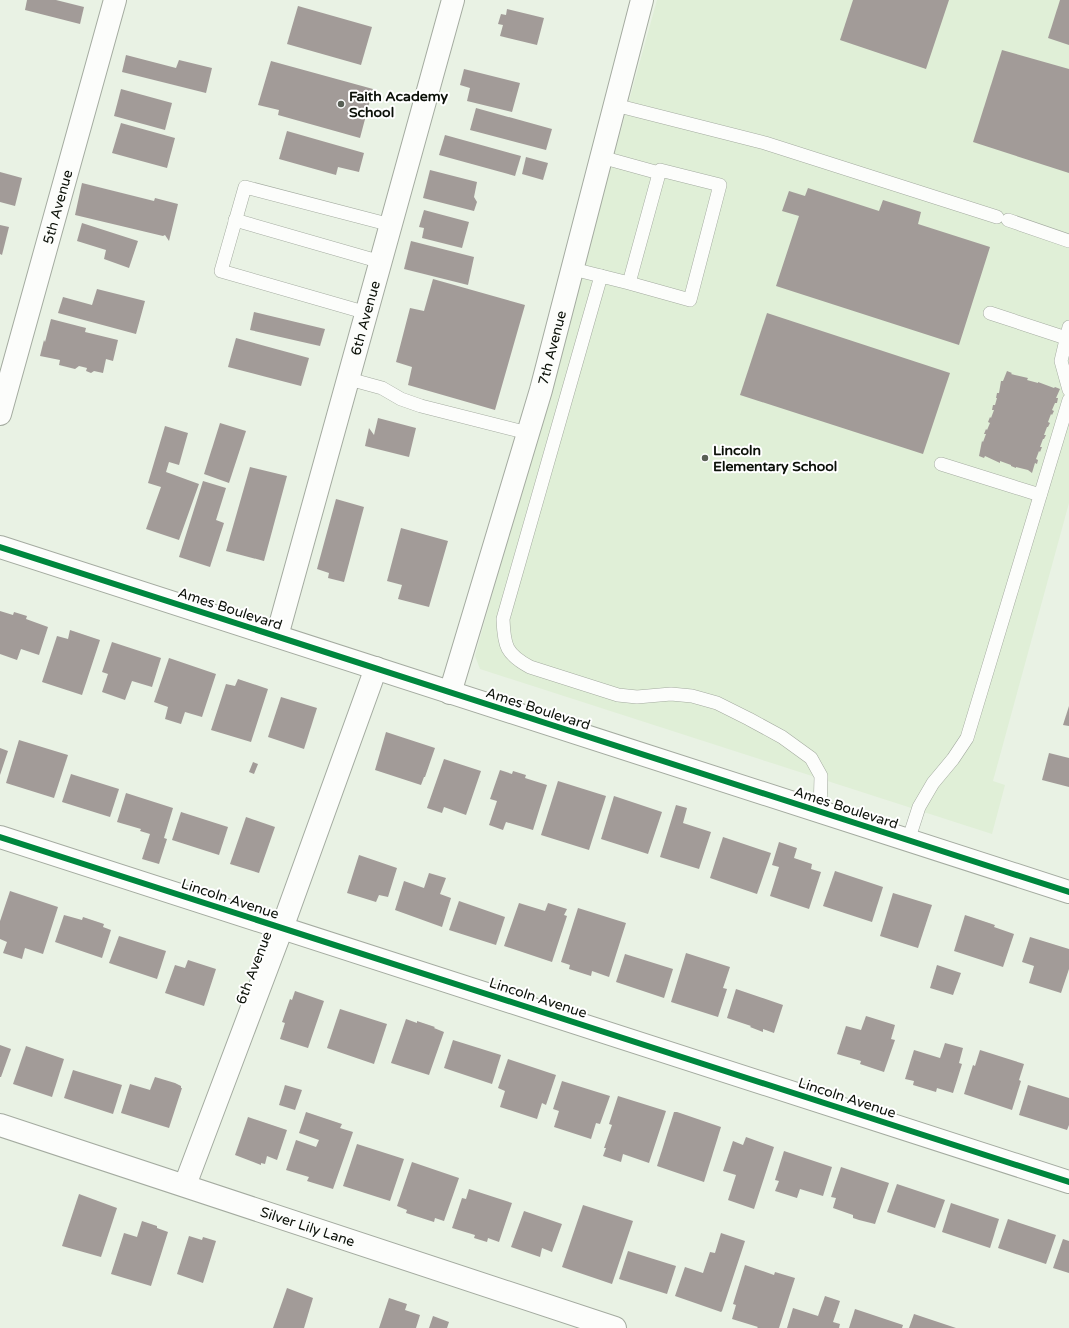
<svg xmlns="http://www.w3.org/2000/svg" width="1069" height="1328" viewBox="0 0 1069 1328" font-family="'Varela Round',sans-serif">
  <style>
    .built { fill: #e0efd7 }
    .building { fill: #a29b98 }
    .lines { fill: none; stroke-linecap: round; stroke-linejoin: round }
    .service-casing { stroke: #a4aba0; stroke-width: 14 }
    .minor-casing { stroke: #a4aba0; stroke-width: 24 }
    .tertiary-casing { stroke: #a4aba0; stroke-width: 24 }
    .service { stroke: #fcfdfb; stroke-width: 13 }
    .minor { stroke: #fcfdfb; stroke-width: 22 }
    .tertiary { stroke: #fcfdfb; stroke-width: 22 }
    .cycleway-casing { stroke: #fff; stroke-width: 8 }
    .cycleway { stroke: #00873e; stroke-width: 6 }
    .poi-dot { fill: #595f55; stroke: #fff; stroke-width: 1.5 }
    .labels { text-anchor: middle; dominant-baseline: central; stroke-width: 4; stroke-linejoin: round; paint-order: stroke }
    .poi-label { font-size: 14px; font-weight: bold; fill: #0b1008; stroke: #fff; text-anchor: start }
    .street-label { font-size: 14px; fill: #0b1008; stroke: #fff }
  </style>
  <rect width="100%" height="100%" fill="#e9f2e4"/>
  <polygon class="built" points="657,0 1069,0 1069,503 993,781 1005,785 992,834 480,669 475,656"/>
  <g class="building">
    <polygon points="27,0 56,0 84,7 80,24 25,10"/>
    <polygon points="853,0 949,0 926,69 840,40"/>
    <polygon points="1060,0 1069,0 1069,45 1048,38"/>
    <polygon points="298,6 372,27 361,65 287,44"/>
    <polygon points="507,9 544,18 537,45 500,36 503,25 498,24 501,14 506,15"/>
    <polygon points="1002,50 1069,69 1069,173 973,142"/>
    <polygon points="126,55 176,68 179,60 212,68 206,93 122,72"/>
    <polygon points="271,61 373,89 360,138 278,115 279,110 258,105"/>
    <polygon points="464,69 520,83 512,112 467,101 470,88 460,85"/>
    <polygon points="121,89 172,103 165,130 114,116"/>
    <polygon points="476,108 552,129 546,150 470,130"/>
    <polygon points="121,123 175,138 167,168 112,153"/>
    <polygon points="287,131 364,153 359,172 338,167 336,175 279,159"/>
    <polygon points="445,135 521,156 515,176 439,155"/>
    <polygon points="526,157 548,163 543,180 522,174"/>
    <polygon points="430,170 477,182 474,197 477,202 474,211 423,198"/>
    <polygon points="0,172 22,178 15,206 0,202"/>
    <polygon points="82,183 154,201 155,198 178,204 169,241 165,235 163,236 75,215"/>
    <polygon points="808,188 879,211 883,200 921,212 918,224 990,247 959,345 776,286 799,216 782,211 789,191 805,196"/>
    <polygon points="424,210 469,222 462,248 422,238 424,228 419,227"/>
    <polygon points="82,223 138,241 129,268 104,259 106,250 77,241"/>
    <polygon points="0,225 9,227 2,255 0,254"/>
    <polygon points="411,241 474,257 468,285 404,269"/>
    <polygon points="433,279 525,305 495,410 408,385 412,367 396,362 410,308 424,311"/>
    <polygon points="97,289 145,301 136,334 58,313 63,297 92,305"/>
    <polygon points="254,312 325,329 320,346 250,330"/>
    <polygon points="767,313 950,373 923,454 740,395"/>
    <polygon points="51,319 86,328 85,332 118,340 113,361 106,359 103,373 94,371 91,373 86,371 87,368 79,366 75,369 59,365 60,360 40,356 44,340 45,342"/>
    <polygon points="236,338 309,358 301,386 228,367"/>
    <polygon points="1007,371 1012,373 1011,374 1028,378 1027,380 1038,383 1038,382 1054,388 1055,387 1060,389 1056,398 1058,398 1057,403 1055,403 1052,410 1054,411 1052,415 1051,414 1048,422 1050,423 1048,427 1047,427 1044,435 1046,435 1044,439 1043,439 1040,447 1042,447 1040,452 1039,451 1036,459 1038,460 1037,464 1035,463 1032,473 1028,470 1016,467 1016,468 1011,466 1011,465 1000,461 1000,463 985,456 984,458 979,456 982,441 983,442 986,434 984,434 986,429 987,430 990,423 988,422 990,417 991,418 994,410 992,410 993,405 995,405 997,398 996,398 997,393 999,393 1001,381 1003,381"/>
    <polygon points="378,418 416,428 409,457 365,446 369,428 374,435"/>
    <polygon points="220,423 246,431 229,483 204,474"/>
    <polygon points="165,426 188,433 179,465 169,462 166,472 199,484 179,540 146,529 161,487 148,483"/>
    <polygon points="250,467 287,476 264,561 226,551"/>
    <polygon points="203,481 226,488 216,520 224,523 210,567 179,557"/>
    <polygon points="336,499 364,507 344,582 328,578 329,573 317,569"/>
    <polygon points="401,528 448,541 429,607 398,599 402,585 387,581"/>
    <polygon points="0,611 13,615 14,612 27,616 26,619 48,627 39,655 21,649 17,660 0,654"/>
    <polygon points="70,630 100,640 82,695 42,682 57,636 68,639"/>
    <polygon points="112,642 161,658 152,687 132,681 125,700 102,692 108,674 102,672"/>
    <polygon points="169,658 216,674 202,717 185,712 181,724 165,719 168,707 154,702"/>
    <polygon points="238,679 268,689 251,742 211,730 226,684 235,686"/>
    <polygon points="281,697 317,708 304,749 268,737"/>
    <polygon points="1069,706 1069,726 1063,725"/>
    <polygon points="386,732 435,748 425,777 424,777 421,785 375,770"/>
    <polygon points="19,740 68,755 54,798 6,783"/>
    <polygon points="0,748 8,751 0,775"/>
    <polygon points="1049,753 1069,758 1069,787 1042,780"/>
    <polygon points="444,759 481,771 466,815 444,807 442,813 427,808"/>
    <polygon points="253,762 258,764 254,774 249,772"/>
    <polygon points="500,770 512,774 513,771 526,775 525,778 547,785 533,830 506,822 503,830 489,825 497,801 490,799"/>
    <polygon points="71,774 119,789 110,817 62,802"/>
    <polygon points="558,781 606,796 589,850 541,835"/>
    <polygon points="126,793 173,808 164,838 167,839 159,864 142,859 150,834 140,831 141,829 117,822"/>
    <polygon points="614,796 662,812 648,854 601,839"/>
    <polygon points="676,805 687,808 683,823 711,832 699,869 660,857"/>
    <polygon points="181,812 228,827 219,855 172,840"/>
    <polygon points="246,817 275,827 259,873 230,864"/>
    <polygon points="723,837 771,853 757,894 710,878"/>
    <polygon points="779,842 797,848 794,858 812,864 811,869 821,872 809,909 770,896 779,867 772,865"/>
    <polygon points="359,855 397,868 388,897 379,895 376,902 347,893"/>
    <polygon points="835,871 883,887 872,922 823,906"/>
    <polygon points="429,873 446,878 440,894 451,898 442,927 395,910 404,881 424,888"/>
    <polygon points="10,891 58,907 43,954 25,948 22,959 3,953 7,942 0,939 0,921"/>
    <polygon points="893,893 932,905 918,948 880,936"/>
    <polygon points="459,901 505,917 496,945 449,930"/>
    <polygon points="519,903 545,911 548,903 567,909 564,915 567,916 552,962 504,946"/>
    <polygon points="578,908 626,923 609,977 592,971 591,976 569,969 570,965 561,962"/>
    <polygon points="64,915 82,920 83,917 104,924 103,927 111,930 102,958 55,942"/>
    <polygon points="965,915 995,925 994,927 1014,934 1003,967 954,951"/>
    <polygon points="119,936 166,951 157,979 109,963"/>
    <polygon points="1030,937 1069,949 1069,969 1061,993 1029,983 1034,966 1022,962"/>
    <polygon points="686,953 730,967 723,988 727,989 718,1017 671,1002"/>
    <polygon points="625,954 673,969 664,998 616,982"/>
    <polygon points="188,960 216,969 204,1006 165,993 175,965 185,968"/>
    <polygon points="937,965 961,973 953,995 930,988"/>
    <polygon points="736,989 783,1005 774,1033 763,1029 763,1032 750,1027 751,1026 727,1018"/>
    <polygon points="295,991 324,1001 308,1048 280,1039 285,1023 282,1022 290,999 292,1000"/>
    <polygon points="340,1009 387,1024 374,1064 327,1048"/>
    <polygon points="866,1016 895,1025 891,1039 895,1040 884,1072 860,1064 861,1061 837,1054 846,1026 861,1030"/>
    <polygon points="406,1019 417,1023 417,1021 435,1027 434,1028 444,1032 429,1075 391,1063"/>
    <polygon points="453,1040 501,1055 492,1084 444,1068"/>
    <polygon points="945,1043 963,1048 959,1063 962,1064 953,1093 937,1088 936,1092 913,1085 914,1081 905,1079 914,1050 940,1058"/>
    <polygon points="0,1045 11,1049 1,1077 0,1077"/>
    <polygon points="26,1046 64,1059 52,1097 13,1084"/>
    <polygon points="980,1050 1024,1064 1019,1080 1021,1081 1012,1110 964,1094 973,1065 975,1066"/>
    <polygon points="508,1059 556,1075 546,1105 542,1103 537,1119 500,1107 505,1091 498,1088"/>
    <polygon points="73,1070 122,1085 113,1114 64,1098"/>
    <polygon points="155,1077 175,1083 181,1086 181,1088 182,1088 169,1128 121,1113 130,1084 150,1090"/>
    <polygon points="562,1081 610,1096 600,1124 596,1123 591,1139 554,1127 559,1111 553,1109"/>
    <polygon points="285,1085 302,1090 295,1110 279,1105"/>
    <polygon points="1028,1085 1069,1098 1069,1125 1067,1130 1019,1115"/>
    <polygon points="618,1096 666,1111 649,1163 623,1154 621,1162 603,1156 606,1148 604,1148 612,1125 609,1124"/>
    <polygon points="306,1112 342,1124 340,1128 353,1132 333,1189 307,1181 309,1177 286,1170 296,1140 316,1147 319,1140 299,1133"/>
    <polygon points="674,1112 677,1112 721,1127 704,1182 657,1166"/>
    <polygon points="248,1117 287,1130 277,1160 267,1156 265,1164 261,1163 261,1165 235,1155"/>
    <polygon points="746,1137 774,1147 754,1209 728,1200 736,1175 723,1171 733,1141 743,1145"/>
    <polygon points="357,1144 404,1159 390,1201 343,1186"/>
    <polygon points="784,1151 832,1167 823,1196 800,1189 797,1198 775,1191 779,1181 775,1180"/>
    <polygon points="412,1162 459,1178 444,1221 435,1218 434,1222 406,1213 407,1210 397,1206"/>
    <polygon points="841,1167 889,1183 875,1224 859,1220 853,1218 853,1215 833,1208 836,1198 831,1197"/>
    <polygon points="897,1184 945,1200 935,1228 887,1212"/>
    <polygon points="469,1189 512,1203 499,1242 488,1238 487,1242 474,1238 475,1235 452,1228 462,1198 466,1199"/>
    <polygon points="79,1194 117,1208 101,1257 62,1246"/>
    <polygon points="951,1203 999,1219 990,1248 942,1232"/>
    <polygon points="583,1205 633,1221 612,1284 562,1267"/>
    <polygon points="524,1211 562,1224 552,1252 542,1248 540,1257 511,1247"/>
    <polygon points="1008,1219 1056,1235 1046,1264 998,1248"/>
    <polygon points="142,1221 157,1226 157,1228 168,1232 151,1286 111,1274 124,1233 137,1237"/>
    <polygon points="721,1233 745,1241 722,1311 721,1312 675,1296 685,1267 703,1273 710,1252 715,1253"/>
    <polygon points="189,1236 202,1240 203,1237 216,1241 203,1283 177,1274"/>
    <polygon points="1063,1239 1069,1241 1069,1273 1053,1268"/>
    <polygon points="628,1251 676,1266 667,1294 619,1279"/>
    <polygon points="745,1265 774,1275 775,1272 795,1278 779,1328 757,1328 758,1327 732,1319 736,1305 733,1304"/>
    <polygon points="287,1288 313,1298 304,1328 273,1328"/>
    <polygon points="825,1296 840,1301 833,1322 840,1324 839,1328 787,1328 793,1308 818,1316"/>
    <polygon points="389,1298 407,1304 405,1310 420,1315 416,1328 379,1328"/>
    <polygon points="855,1309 903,1325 902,1328 849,1328"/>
    <polygon points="914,1314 956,1328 909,1328"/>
    <polygon points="433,1316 449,1322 447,1328 429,1328"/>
  </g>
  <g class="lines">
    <defs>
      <g id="service">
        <polyline points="615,105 765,143 997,217"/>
        <polyline points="601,157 659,173"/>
        <polyline points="235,220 381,262"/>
        <polyline points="1008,220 1069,241"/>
        <polyline points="573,269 601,276"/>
        <path d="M629,283L690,300L720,185L660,170L629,283L601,276L503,619C504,646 506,654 530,667L618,695L637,697L671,694L692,696L717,703L749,719L782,737L811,758L821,776L820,813"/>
        <polyline points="367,313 221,271 245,187 391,225"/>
        <polyline points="990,313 1066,338"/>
        <polyline points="1069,327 1061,361 1069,390"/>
        <polyline points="349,379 382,388 401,399 421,406 528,433"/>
        <polyline points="941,464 1040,495"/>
        <polyline points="908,841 919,807 933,783 953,759 967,738 1069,400"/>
      </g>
      <g id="minor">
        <path id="s1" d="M0,414L115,0"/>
        <path id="s2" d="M277,636L453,0"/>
        <path id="s3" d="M450,693L541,390L642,0"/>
        <polyline points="0,837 1069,1182"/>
        <path id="s4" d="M0,1125L615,1328"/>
        <polyline points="185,1185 282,928 376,668"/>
      </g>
      <polyline id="tertiary" points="0,547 1069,892"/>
    </defs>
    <use href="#service" class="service-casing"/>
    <use href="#minor" class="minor-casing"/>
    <use href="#tertiary" class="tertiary-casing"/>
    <use href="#service" class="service"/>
    <use href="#minor" class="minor"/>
    <use href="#tertiary" class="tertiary"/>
    <defs>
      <g id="cycleway">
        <polyline points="0,547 1069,892"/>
        <polyline points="0,837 1069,1182"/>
      </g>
    </defs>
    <use href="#cycleway" class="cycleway-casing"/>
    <use href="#cycleway" class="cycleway"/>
  </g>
  <g class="poi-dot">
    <circle cx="341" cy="104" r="4"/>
    <circle cx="705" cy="458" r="4"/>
  </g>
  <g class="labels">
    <g class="poi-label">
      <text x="349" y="96">Faith Academy<tspan x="349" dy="16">School</tspan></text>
      <text x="713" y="450">Lincoln<tspan x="713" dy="16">Elementary School</tspan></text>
    </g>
    <g class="street-label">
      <text stroke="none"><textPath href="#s1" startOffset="215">5th Avenue</textPath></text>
      <text stroke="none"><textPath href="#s2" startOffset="330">6th Avenue</textPath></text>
      <text stroke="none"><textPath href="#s3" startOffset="360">7th Avenue</textPath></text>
      <text transform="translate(230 609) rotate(18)">Ames Boulevard</text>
      <text transform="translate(538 709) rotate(18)">Ames Boulevard</text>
      <text transform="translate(846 808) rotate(18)">Ames Boulevard</text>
      <text transform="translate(230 899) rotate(18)">Lincoln Avenue</text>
      <text transform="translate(254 968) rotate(-69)">6th Avenue</text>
      <text transform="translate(538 998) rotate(18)">Lincoln Avenue</text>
      <text transform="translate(847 1098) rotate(18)">Lincoln Avenue</text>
      <text stroke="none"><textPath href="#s4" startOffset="324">Silver Lily Lane</textPath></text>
    </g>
  </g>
</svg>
